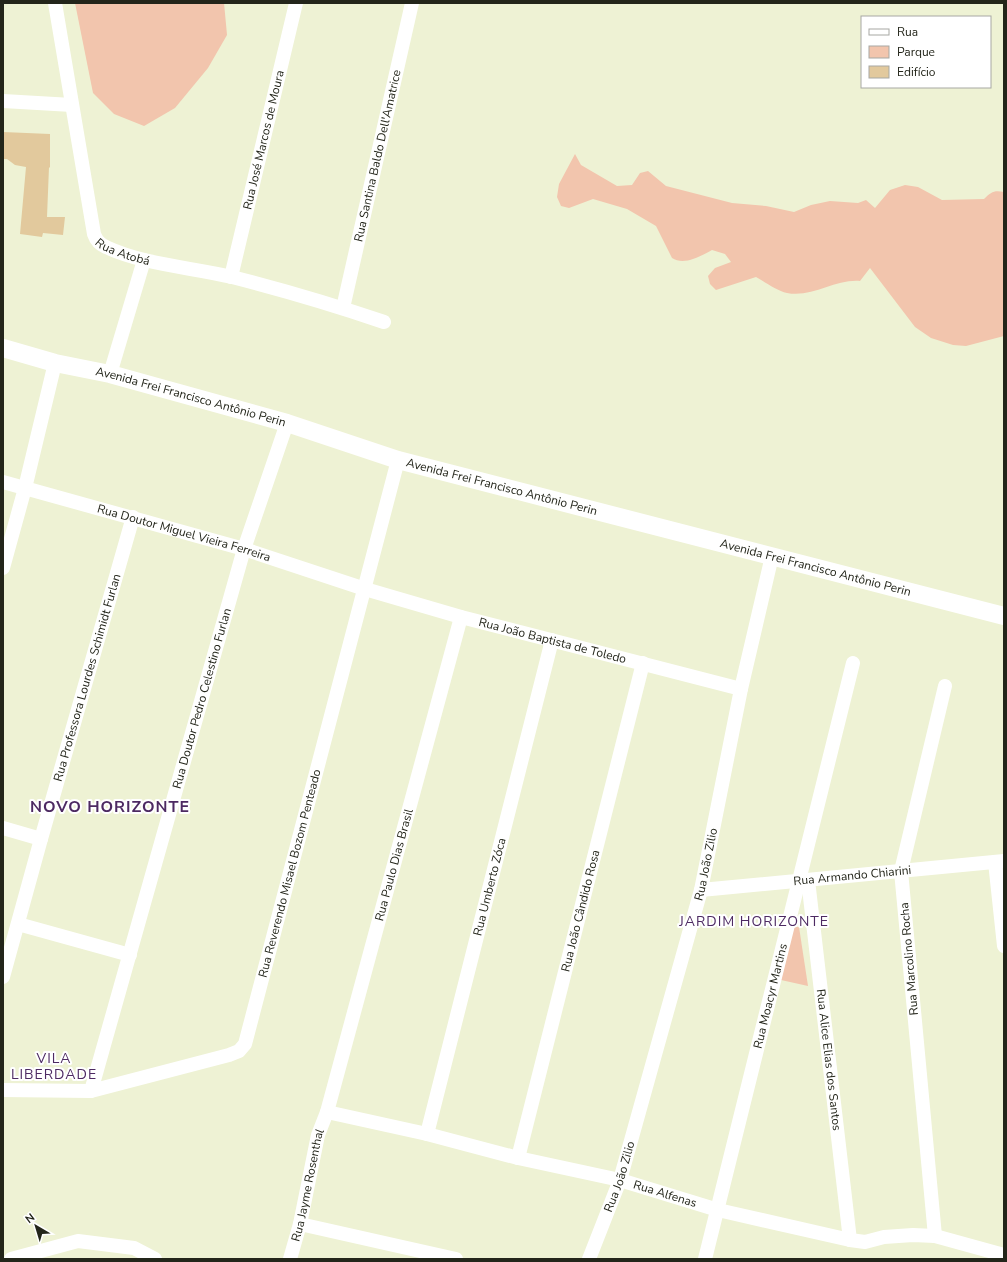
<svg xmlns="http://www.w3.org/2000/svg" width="1007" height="1262" viewBox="0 0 1007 1262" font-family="'Nunito Sans',sans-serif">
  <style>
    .green { fill: #f2c5ad }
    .building { fill: #e2c99d }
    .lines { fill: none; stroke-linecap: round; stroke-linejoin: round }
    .minor { stroke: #fff; stroke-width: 14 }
    .tertiary { stroke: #fff; stroke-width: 18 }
    .labels { text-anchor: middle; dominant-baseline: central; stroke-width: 4; stroke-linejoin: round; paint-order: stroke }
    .street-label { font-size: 12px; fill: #23251a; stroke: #fff }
    .quarter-label { font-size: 14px; letter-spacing: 1px; fill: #4d2a62; stroke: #fff }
    .district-label { font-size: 16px; font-weight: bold; letter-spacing: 1px; fill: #4d2a62; stroke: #fff }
  </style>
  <rect width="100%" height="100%" fill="#eef2d4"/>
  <g class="green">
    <polygon points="75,3 224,3 227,35 208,68 175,108 144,126 114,114 93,93"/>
    <path d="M575,154L581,165L617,186L632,185L640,173L648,171L666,186L732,203L766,206L794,212L811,205L830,201L858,203L866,200L875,208L890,190L905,185L918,187L942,200L984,199C991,192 994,190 1004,192V336L966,346L953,345L931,338L915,327L870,268L860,281C835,279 812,298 787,293C777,291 765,282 756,277L716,290L710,284L708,276L715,268L731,262L725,254L712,250C701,256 684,266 672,258L656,226L627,209L593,199L569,208L561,206L557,197L559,184Z"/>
    <polygon points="792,927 799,927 808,986 781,980"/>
  </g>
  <polygon class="building" points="3,132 50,134 50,168 49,167 47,217 65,217 63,235 43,233 42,237 20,234 26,167 15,165 7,159 3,159"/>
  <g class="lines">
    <g class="minor">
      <path id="s1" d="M55,3L94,234C96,240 99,244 106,247C145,265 190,267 232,277C283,290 334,305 384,322"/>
      <polyline points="3,101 72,105"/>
      <path id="s2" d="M231,277L296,3"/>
      <path id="s3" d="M343,308L412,3"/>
      <polyline points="110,374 144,260"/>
      <path id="s4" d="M3,482L244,549L365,589L461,617L741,689"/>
      <polyline points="3,568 25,488 55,363"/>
      <polyline points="3,828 41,839"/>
      <polyline points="995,862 1004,946"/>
      <path id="s5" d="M808,880L850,1240"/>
      <path id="s6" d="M701,890L1004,861"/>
      <polyline points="18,924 130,955"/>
      <path id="s7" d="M3,977L41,839L133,517"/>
      <path id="s8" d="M3,1090L91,1091L229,1055L239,1051L245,1044L398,460"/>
      <path id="s9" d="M91,1091L244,549L287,423"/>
      <path id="s10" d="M327,1112L427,1134L518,1158L620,1180L718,1210L850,1240L865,1242L884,1237L913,1235L935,1236L1004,1255"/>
      <path id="s11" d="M427,1134L552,640"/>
      <path id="s12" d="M518,1158L643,663"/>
      <polyline points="300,1224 456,1259"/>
      <polyline points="935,1236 901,871 945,686"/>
      <polyline points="11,1259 78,1241 134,1248 155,1259"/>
      <path id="s13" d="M290,1259L300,1224L318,1135L327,1112L461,617"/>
      <path id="s14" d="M589,1259L620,1180L701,890L741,689L772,556"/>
      <path id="s15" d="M705,1259L853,663"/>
    </g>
    <path class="tertiary" id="s16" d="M3,348L55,363L110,374L287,423L398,460L1004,616"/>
  </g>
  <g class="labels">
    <g class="street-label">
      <text stroke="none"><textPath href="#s2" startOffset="141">Rua José Marcos de Moura</textPath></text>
      <text stroke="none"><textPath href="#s3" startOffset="156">Rua Santina Baldo Dell'Amatrice</textPath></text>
      <text stroke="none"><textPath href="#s1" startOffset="270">Rua Atobá</textPath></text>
      <text stroke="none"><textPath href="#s16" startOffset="194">Avenida Frei Francisco Antônio Perin</textPath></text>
      <text stroke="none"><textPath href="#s16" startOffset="518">Avenida Frei Francisco Antônio Perin</textPath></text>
      <text stroke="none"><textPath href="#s4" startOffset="188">Rua Doutor Miguel Vieira Ferreira</textPath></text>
      <text stroke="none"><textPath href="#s16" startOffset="842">Avenida Frei Francisco Antônio Perin</textPath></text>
      <text stroke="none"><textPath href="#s4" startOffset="572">Rua João Baptista de Toledo</textPath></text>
      <text stroke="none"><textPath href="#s7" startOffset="311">Rua Professora Lourdes Schimidt Furlan</textPath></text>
      <text stroke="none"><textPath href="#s9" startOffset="408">Rua Doutor Pedro Celestino Furlan</textPath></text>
      <text stroke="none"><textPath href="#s14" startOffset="412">Rua João Zilio</textPath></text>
      <text stroke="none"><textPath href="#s13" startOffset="408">Rua Paulo Dias Brasil</textPath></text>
      <text stroke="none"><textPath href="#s8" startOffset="427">Rua Reverendo Misael Bozom Penteado</textPath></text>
      <text stroke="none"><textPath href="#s6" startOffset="152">Rua Armando Chiarini</textPath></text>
      <text stroke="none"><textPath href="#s11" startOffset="255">Rua Umberto Zóca</textPath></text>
      <text stroke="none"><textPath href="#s12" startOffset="255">Rua João Cândido Rosa</textPath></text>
      <text transform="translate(909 959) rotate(-95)">Rua Marcolino Rocha</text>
      <text stroke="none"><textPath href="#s15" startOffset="271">Rua Moacyr Martins</textPath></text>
      <text stroke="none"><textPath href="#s5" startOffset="181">Rua Alice Elias dos Santos</textPath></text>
      <text stroke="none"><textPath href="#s14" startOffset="88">Rua João Zilio</textPath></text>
      <text stroke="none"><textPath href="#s13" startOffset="76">Rua Jayme Rosenthal</textPath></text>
      <text stroke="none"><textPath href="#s10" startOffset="348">Rua Alfenas</textPath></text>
    </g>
    <g class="quarter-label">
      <text x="754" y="921">JARDIM HORIZONTE</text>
      <text x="54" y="1058">VILA<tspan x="54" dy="16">LIBERDADE</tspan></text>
    </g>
    <g class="district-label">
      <text x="110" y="807">NOVO HORIZONTE</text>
    </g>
  </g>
  <rect width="1007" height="1262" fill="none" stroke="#23251a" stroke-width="8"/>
  <rect x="861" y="16" width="130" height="72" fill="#ffffff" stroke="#a7a8a3"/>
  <rect x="869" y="29" width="20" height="6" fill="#ffffff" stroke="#a7a8a3"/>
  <text x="897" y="36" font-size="12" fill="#23251a">Rua</text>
  <rect x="869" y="46" width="20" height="12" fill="#f2c5ad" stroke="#a7a8a3"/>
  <text x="897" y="56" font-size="12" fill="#23251a">Parque</text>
  <rect x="869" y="66" width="20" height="12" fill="#e2c99d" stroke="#a7a8a3"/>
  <text x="897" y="76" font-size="12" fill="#23251a">Edifício</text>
  <g transform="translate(36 1226) rotate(322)" stroke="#ffffff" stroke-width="3" paint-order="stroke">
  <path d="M0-3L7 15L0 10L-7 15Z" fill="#23251a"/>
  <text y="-6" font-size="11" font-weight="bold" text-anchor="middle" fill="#23251a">N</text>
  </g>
</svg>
